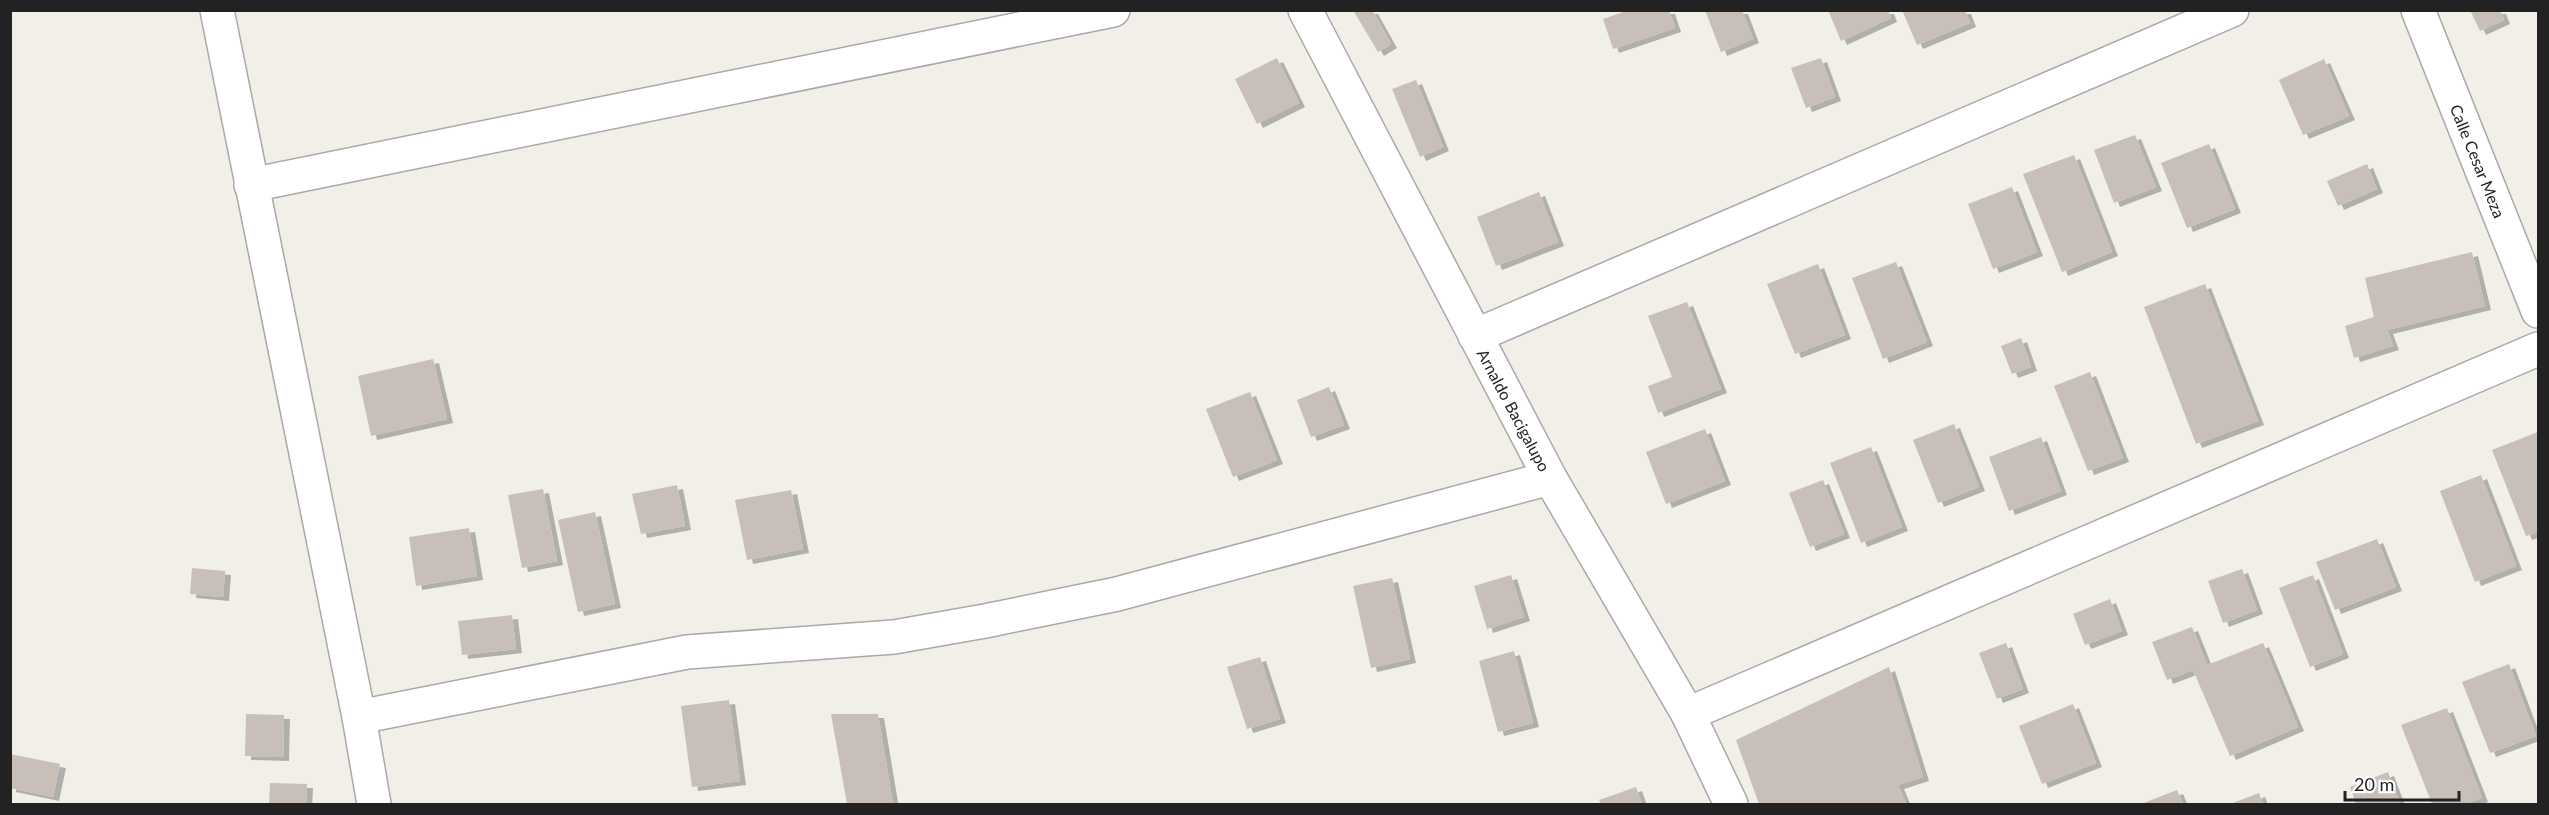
<svg xmlns="http://www.w3.org/2000/svg" width="2549" height="815" viewBox="0 0 2549 815" font-family="Lato,sans-serif">
  <style>
    .building { fill: #c7bfb8; filter: url(#shadow) }
    .lines { fill: none; stroke-linecap: round; stroke-linejoin: round }
    .minor-casing { stroke: #a9a9a9; stroke-width: 36 }
    .minor { stroke: #fff; stroke-width: 33 }
    .labels { text-anchor: middle; dominant-baseline: central; stroke-width: 4.5; stroke-linejoin: round; paint-order: stroke }
    .street-label { font-size: 16px; fill: #222; stroke: #fff }
  </style>
  <defs>
    <filter id="shadow"><feDropShadow dx="6" dy="4" stdDeviation="0" flood-color="#0004"/></filter>
  </defs>
  <rect width="100%" height="100%" fill="#f2efe9"/>
  <g class="building">
    <polygon points="1353,10 1372,10 1391,44 1378,52"/>
    <polygon points="1629,10 1669,10 1675,28 1613,49 1603,19"/>
    <polygon points="1705,10 1742,10 1753,39 1721,52"/>
    <polygon points="1828,10 1888,10 1891,18 1841,41"/>
    <polygon points="1902,10 1965,10 1970,23 1917,45"/>
    <polygon points="2470,10 2500,10 2504,20 2480,31"/>
    <polygon points="1277,58 1299,103 1257,124 1235,79"/>
    <polygon points="1821,58 1835,97 1806,108 1791,68"/>
    <polygon points="2324,59 2349,116 2303,135 2279,80"/>
    <polygon points="1416,80 1443,147 1420,157 1392,89"/>
    <polygon points="2135,135 2156,187 2114,203 2094,150"/>
    <polygon points="2209,144 2235,209 2187,228 2161,163"/>
    <polygon points="2074,155 2112,252 2062,272 2023,174"/>
    <polygon points="2367,164 2377,189 2338,206 2327,181"/>
    <polygon points="2012,187 2037,252 1993,269 1968,204"/>
    <polygon points="1539,192 1558,242 1496,266 1477,217"/>
    <polygon points="2472,252 2485,306 2387,330 2393,346 2354,358 2345,326 2374,317 2365,278"/>
    <polygon points="1896,262 1927,342 1883,359 1852,278"/>
    <polygon points="1818,264 1845,335 1795,354 1767,284"/>
    <polygon points="2205,284 2258,421 2196,444 2144,307"/>
    <polygon points="1687,302 1721,389 1658,413 1648,386 1672,377 1648,316"/>
    <polygon points="2021,338 2031,367 2012,374 2001,346"/>
    <polygon points="433,359 447,419 371,436 358,376"/>
    <polygon points="2090,372 2123,458 2088,471 2054,386"/>
    <polygon points="1329,387 1344,425 1311,437 1297,400"/>
    <polygon points="1250,392 1277,460 1233,477 1206,409"/>
    <polygon points="1954,424 1979,487 1938,503 1913,440"/>
    <polygon points="1705,429 1725,481 1666,504 1646,452"/>
    <polygon points="2538,432 2538,532 2526,536 2492,450"/>
    <polygon points="2041,437 2061,491 2009,511 1989,457"/>
    <polygon points="1871,447 1902,527 1861,543 1830,463"/>
    <polygon points="2481,475 2516,566 2475,582 2440,491"/>
    <polygon points="1823,480 1844,534 1810,547 1789,493"/>
    <polygon points="677,485 685,526 641,534 632,494"/>
    <polygon points="543,489 557,561 522,568 508,495"/>
    <polygon points="791,490 803,549 747,560 735,500"/>
    <polygon points="595,512 615,604 578,612 558,520"/>
    <polygon points="469,528 477,576 416,586 409,537"/>
    <polygon points="2377,539 2396,587 2335,610 2316,562"/>
    <polygon points="192,568 225,571 223,597 190,594"/>
    <polygon points="2242,569 2257,610 2223,623 2208,581"/>
    <polygon points="1511,575 1524,617 1487,629 1474,586"/>
    <polygon points="2313,575 2343,654 2310,667 2279,588"/>
    <polygon points="1392,578 1410,659 1371,668 1353,586"/>
    <polygon points="2110,599 2122,631 2085,645 2073,614"/>
    <polygon points="512,615 516,649 462,655 458,621"/>
    <polygon points="2192,627 2207,665 2263,643 2298,727 2230,756 2193,670 2167,680 2152,642"/>
    <polygon points="2006,643 2023,689 1997,699 1979,653"/>
    <polygon points="1514,651 1533,723 1498,732 1479,661"/>
    <polygon points="1260,657 1280,719 1247,729 1227,667"/>
    <polygon points="2509,664 2536,736 2490,753 2462,682"/>
    <polygon points="1889,667 1923,777 1898,785 1906,804 1759,804 1736,740"/>
    <polygon points="729,700 740,781 692,787 681,706"/>
    <polygon points="2073,704 2096,763 2042,784 2019,726"/>
    <polygon points="2447,708 2482,798 2465,804 2432,804 2401,725"/>
    <polygon points="246,714 284,715 283,757 245,756"/>
    <polygon points="831,714 878,714 893,804 847,804"/>
    <polygon points="10,754 60,764 53,797 10,788"/>
    <polygon points="2388,772 2400,804 2356,804 2350,787"/>
    <polygon points="270,783 307,784 306,804 269,804"/>
    <polygon points="1636,787 1642,804 1601,804 1599,800"/>
    <polygon points="2177,790 2183,804 2141,804"/>
    <polygon points="2259,793 2263,804 2230,804"/>
  </g>
  <g class="lines">
    <defs>
      <g id="minor">
        <polyline points="217,10 359,717 374,804"/>
        <polyline points="1305,10 1550,478 1688,714 1731,804"/>
        <polyline points="2418,10 2538,311"/>
        <polyline points="251,185 1113,10"/>
        <polyline points="1475,336 2232,10"/>
        <polyline points="1688,714 2538,349"/>
        <polyline points="359,717 687,652 894,637 985,621 1117,594 1550,478"/>
      </g>
    </defs>
    <use href="#minor" class="minor-casing"/>
    <use href="#minor" class="minor"/>
  </g>
  <g class="labels">
    <g class="street-label">
      <text transform="translate(2478 161) rotate(68)">Calle Cesar Meza</text>
      <text transform="translate(1514 410) rotate(62)">Arnaldo Bacigalupo</text>
    </g>
  </g>
  <rect width="2549" height="815" fill="none" stroke="#222222" stroke-width="24"/>
  <path d="M2345 791v9h114v-9" fill="none" stroke="#222222" stroke-width="3"/>
  <text x="2354" y="791" font-size="18" fill="#222222" stroke="#ffffff" stroke-width="4.5" paint-order="stroke">20 m</text>
</svg>
